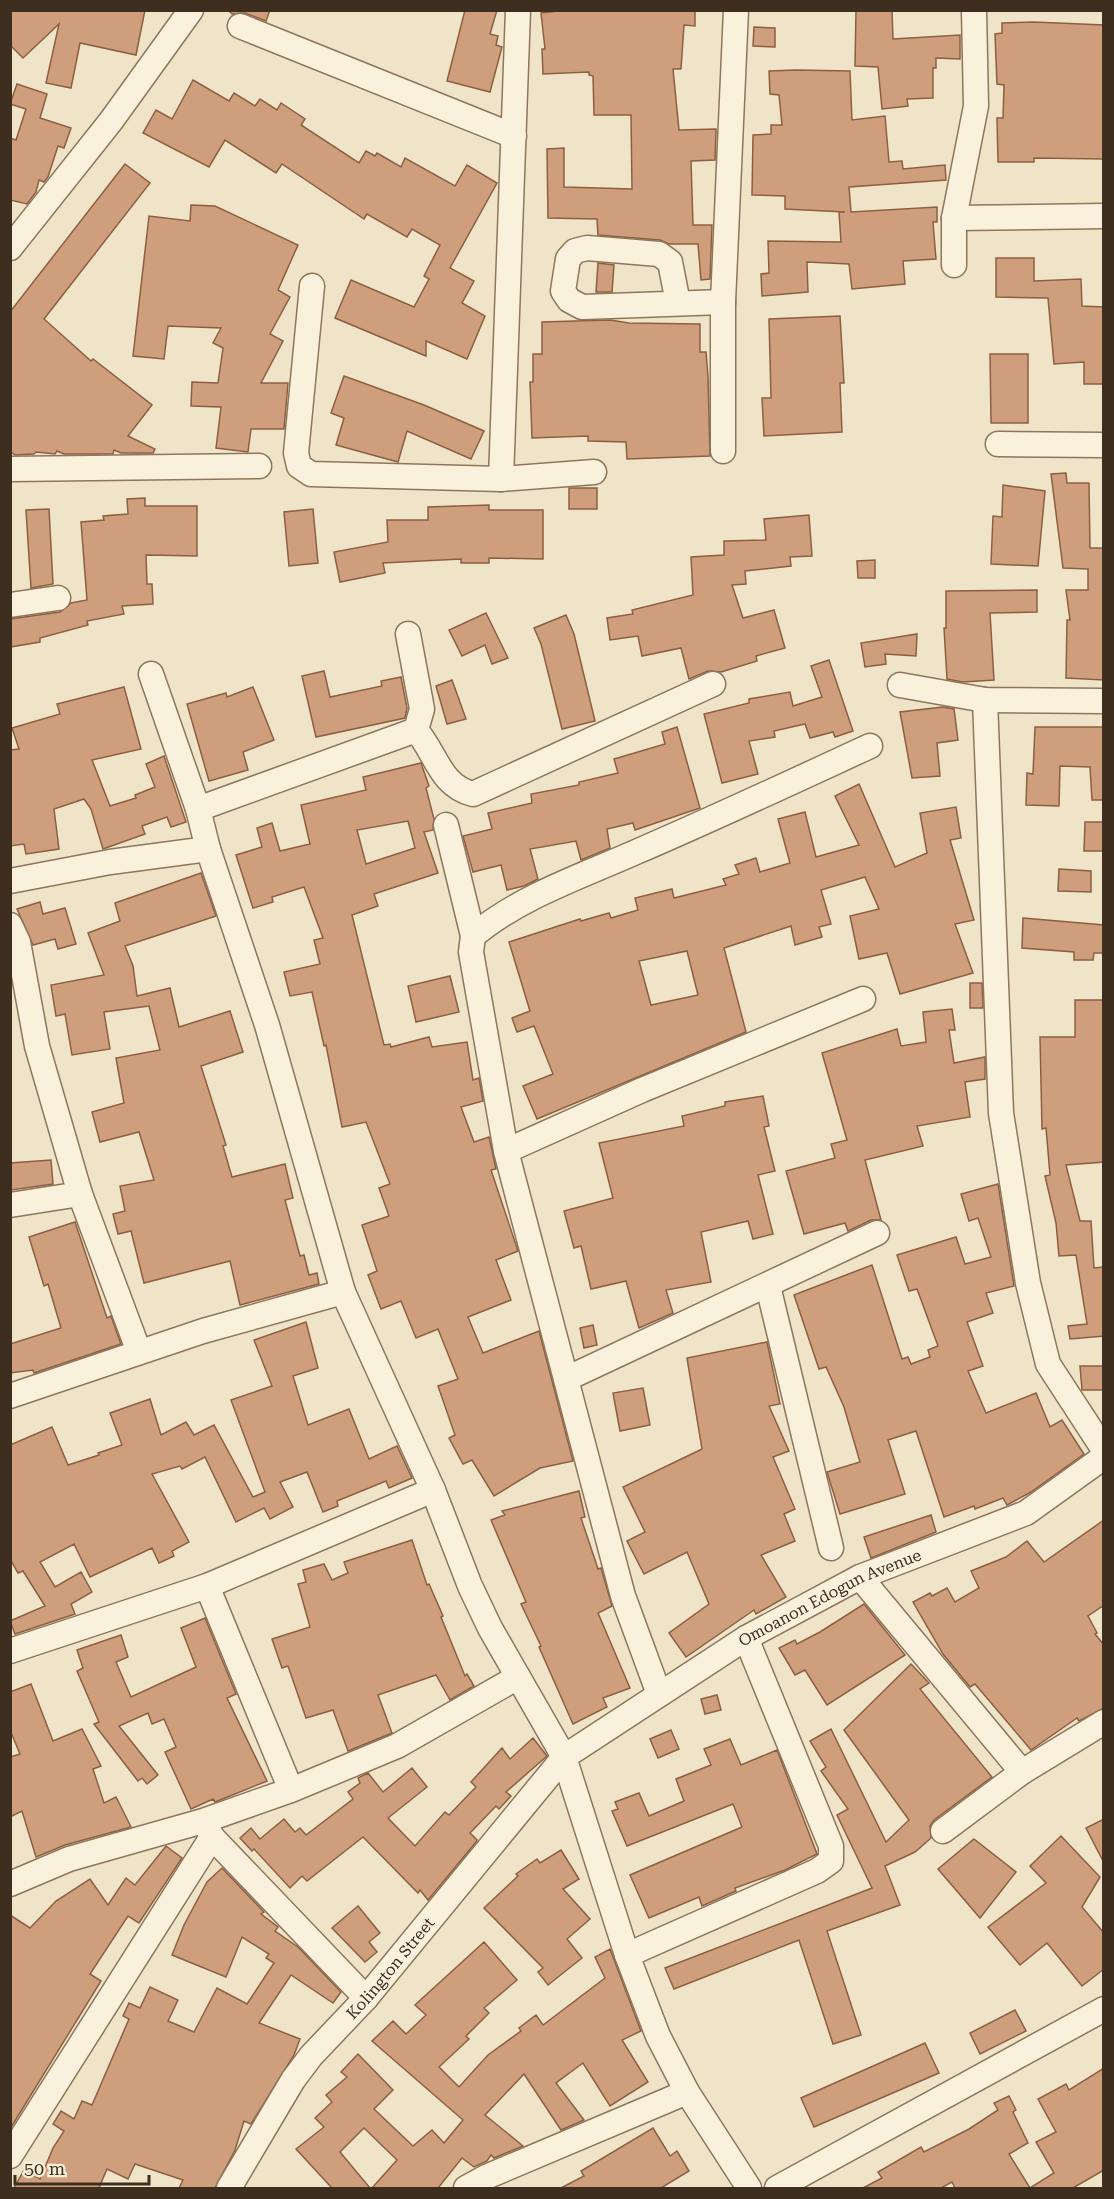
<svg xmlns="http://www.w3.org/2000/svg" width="1114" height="2199" viewBox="0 0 1114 2199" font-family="'Roboto Serif',serif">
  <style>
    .building { fill: #cf9f7d; stroke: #8d5f41; stroke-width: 1.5; fill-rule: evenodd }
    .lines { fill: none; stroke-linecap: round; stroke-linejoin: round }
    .minor-casing { stroke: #8d765c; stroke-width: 27 }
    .minor { stroke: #faf1dc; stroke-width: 24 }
    .labels { text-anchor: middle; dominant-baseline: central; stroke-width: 4.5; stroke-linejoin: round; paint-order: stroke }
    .street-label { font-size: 16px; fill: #3d2e20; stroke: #f7eed8 }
  </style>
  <rect width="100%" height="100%" fill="#f0e4c8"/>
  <g class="building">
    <polygon points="10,10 145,10 136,55 80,43 71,88 46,83 59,24 23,58 10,45"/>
    <polygon points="228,10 270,10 266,21 245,13 232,14"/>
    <polygon points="465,10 497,10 490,34 498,36 496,45 502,47 490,92 447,81"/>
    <polygon points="567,10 695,10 695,26 684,25 681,69 673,69 679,130 716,129 715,160 691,161 693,225 712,225 710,279 701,280 698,244 669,244 660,240 598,235 597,219 548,218 547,149 564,148 564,187 632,189 631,115 594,115 593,76 589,75 589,72 543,74 542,49 545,49 541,13"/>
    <polygon points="856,10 892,10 893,39 960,35 960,59 936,58 936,68 933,68 933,98 907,99 908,106 882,109 878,67 855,66"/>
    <polygon points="1034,22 1104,25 1104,159 1034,158 1034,162 998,162 997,118 1003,118 1004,85 997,84 995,34 1002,33 1002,23"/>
    <polygon points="754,27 775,28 775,47 753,46"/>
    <polygon points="796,70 850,71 852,120 885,116 889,162 902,161 903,169 945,165 946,180 849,187 851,212 937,207 937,222 933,222 936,259 903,261 905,284 852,289 849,264 807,262 808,292 762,296 761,274 769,273 768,241 841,242 839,212 845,212 785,209 785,196 752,195 753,135 771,134 771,125 782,125 779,95 770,94 769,71"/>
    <polygon points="193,80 229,101 234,93 255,106 260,99 277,110 281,103 305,119 301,125 359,163 366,151 375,156 377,153 401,167 405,158 455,186 467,165 497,183 450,268 474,281 462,303 485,316 467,359 426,341 426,356 335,318 351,280 414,307 429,279 424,276 440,245 412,229 407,237 367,214 364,219 282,164 276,173 225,140 209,167 143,133 156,110 172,119"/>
    <polygon points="17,84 47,94 40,118 71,128 64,148 58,146 48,177 44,182 39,180 36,192 27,204 10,200 10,138 16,140 26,109 10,104"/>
    <polygon points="125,164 150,183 44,319 91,361 93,359 152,405 128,436 155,449 153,453 121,453 114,450 113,454 64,454 57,451 55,454 36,452 34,454 15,455 10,451 10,312"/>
    <polygon points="191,205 215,206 298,245 278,290 290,297 270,334 283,341 261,383 288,383 284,429 251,429 248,452 216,448 221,407 191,406 192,382 218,383 223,348 213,343 221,328 168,326 164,359 133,356 149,216 190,221"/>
    <polygon points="996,258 1034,258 1034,281 1081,279 1082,306 1104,307 1104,384 1084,384 1084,362 1054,364 1048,298 996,297"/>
    <polygon points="598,263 614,265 612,292 596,292"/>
    <polygon points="840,316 844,383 840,383 842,432 764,436 762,398 771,398 769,319"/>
    <polygon points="610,320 629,323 700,324 700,352 706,352 708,376 710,456 627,459 626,442 588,441 588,436 532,438 530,382 533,382 533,354 542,354 542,322"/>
    <polygon points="990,354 1028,354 1028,423 991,423"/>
    <polygon points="344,376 424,405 484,431 471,459 407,431 398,462 336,445 344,418 331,413"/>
    <polygon points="1066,473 1067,483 1089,483 1090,548 1104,548 1104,680 1066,678 1067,620 1070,620 1066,590 1088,590 1088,569 1063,568 1051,474"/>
    <polygon points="1003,485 1045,491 1038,566 991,564 993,516 1002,517"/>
    <rect x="569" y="488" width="28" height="21"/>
    <polygon points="145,498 145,506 197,506 197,556 146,555 147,584 152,584 153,604 122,606 124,614 87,621 88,625 40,638 40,642 10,647 10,619 60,612 71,603 87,600 81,522 104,520 103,516 128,514 127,499"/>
    <polygon points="489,505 489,510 543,510 543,559 489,558 489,563 461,563 461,559 383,563 385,573 340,582 334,552 388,542 387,520 428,520 428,507"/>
    <polygon points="49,509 53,584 31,588 26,510"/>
    <polygon points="313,509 318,563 289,566 284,512"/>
    <polygon points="809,515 812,556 790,557 791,566 745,571 746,584 732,585 743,618 774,610 785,648 756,656 757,661 721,672 708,671 689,679 681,648 642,656 638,636 610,640 607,618 633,614 632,610 693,595 691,557 724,555 724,541 766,540 764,519"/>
    <polygon points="875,560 875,578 858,578 857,561"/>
    <polygon points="1037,590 1037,612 990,613 994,680 963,682 947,679 944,628 946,628 946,591"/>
    <polygon points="486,613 508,658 492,664 485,645 462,656 449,630"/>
    <polygon points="566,615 574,634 595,721 562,729 541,644 534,628"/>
    <polygon points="917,634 916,656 885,654 886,664 865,667 861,643"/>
    <polygon points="829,660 853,731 835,737 833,732 810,738 805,724 774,731 775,737 749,741 758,774 722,783 704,714 749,703 749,699 790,692 793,706 822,697 811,666"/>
    <polygon points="324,671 330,697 382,686 381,681 401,677 407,708 405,718 316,737 302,676"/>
    <polygon points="452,680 466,719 447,724 436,686"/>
    <polygon points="124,687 141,749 92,760 110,806 136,798 135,795 155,787 146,764 164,756 186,822 171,827 167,817 142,826 145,834 103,849 91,809 84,799 54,809 59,849 26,854 24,844 10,846 10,750 19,749 12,728 60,714 57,704"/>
    <polygon points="253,687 274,740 243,752 248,770 209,781 187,704 226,693 227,697"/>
    <polygon points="943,707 954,709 958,740 937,743 940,776 912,778 900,712"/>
    <polygon points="677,727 700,808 635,830 633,823 607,829 610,848 581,860 576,841 530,849 538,879 524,886 507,890 501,865 473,872 463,836 492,829 488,813 532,803 531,794 579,785 579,782 618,773 614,759 665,744 662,732"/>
    <polygon points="1035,727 1104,727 1104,800 1092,800 1090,767 1060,766 1059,806 1026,805 1027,773 1033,774"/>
    <path d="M421,763L429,786L426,788L434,819L433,830L424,832L438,873L374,894L378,906L352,915L384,1045L390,1044L391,1047L429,1037L432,1047L467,1042L473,1080L479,1078L483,1101L461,1107L474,1142L489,1137L496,1169L491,1170L518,1251L496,1260L511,1300L468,1317L483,1353L539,1331L573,1461L540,1468L494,1496L472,1460L463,1464L449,1438L455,1435L438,1386L458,1379L438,1329L416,1338L401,1301L381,1309L368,1275L377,1271L362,1225L389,1216L379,1188L390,1184L366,1122L342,1127L326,1045L324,1046L312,992L290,996L284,972L320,964L314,940L323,938L304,887L272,897L273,902L253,908L236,855L262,847L257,828L272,823L280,851L310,844L301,805L366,790L363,777ZM408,821L415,848L366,864L357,830Z"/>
    <path d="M859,784L895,867L927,853L920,813L956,807L961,838L950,840L974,920L955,924L973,973L900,994L887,953L859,959L850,916L879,909L865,877L821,890L831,924L819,927L822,937L795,945L791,926L724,948L746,1032L537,1119L523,1086L553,1074L534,1026L517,1032L512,1018L530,1011L509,942L580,919L581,921L609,913L611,918L638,910L635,898L672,889L674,898L726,885L723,879L739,874L735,865L756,858L760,872L790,863L778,819L805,812L816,857L859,845L835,796ZM687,951L698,995L651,1005L639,961Z"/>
    <polygon points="1085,822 1104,822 1104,851 1084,851"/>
    <polygon points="1059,869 1091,871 1091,892 1058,891"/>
    <polygon points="201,873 216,916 125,946 133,966 137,996 170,988 179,1027 230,1011 243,1052 201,1066 226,1145 223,1146 232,1177 285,1164 293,1198 285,1200 300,1256 304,1255 309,1275 317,1273 319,1284 240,1305 230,1261 144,1283 131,1231 118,1234 113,1214 125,1211 120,1186 154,1180 139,1132 100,1142 92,1112 124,1103 116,1058 160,1050 149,1006 104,1012 110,1049 72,1055 65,1014 56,1016 51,985 104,975 88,933 120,921 115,903"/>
    <polygon points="40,902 43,914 65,908 76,944 58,949 55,939 33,945 17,909"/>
    <polygon points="1023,918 1104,925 1104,953 1094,953 1093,960 1074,960 1074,952 1022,948"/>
    <polygon points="450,976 459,1012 416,1022 408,986"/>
    <polygon points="970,983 982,983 983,1008 970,1008"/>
    <polygon points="1075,1000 1104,1000 1104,1162 1066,1165 1080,1221 1091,1221 1094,1268 1104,1267 1104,1336 1070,1339 1068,1326 1087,1324 1076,1255 1059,1256 1056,1223 1045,1176 1050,1175 1046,1128 1042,1129 1040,1037 1075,1037"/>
    <polygon points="952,1009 955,1030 949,1030 954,1063 985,1057 985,1079 965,1082 970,1117 917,1126 923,1146 865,1160 881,1220 871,1220 848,1231 845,1223 804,1234 786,1171 835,1158 831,1144 847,1140 822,1053 897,1029 901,1046 926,1042 923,1012"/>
    <polygon points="763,1096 769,1126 764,1127 775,1171 758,1175 773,1234 753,1239 748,1221 701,1232 711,1282 666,1290 673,1313 639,1328 626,1281 591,1289 581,1246 574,1248 564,1211 613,1198 599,1143 684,1126 682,1116 725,1106 725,1102"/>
    <polygon points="51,1160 53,1184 11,1190 10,1163"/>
    <polygon points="998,1184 1014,1286 986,1293 993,1313 967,1322 983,1366 968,1371 986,1413 1036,1393 1050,1427 1062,1420 1084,1454 1031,1492 1007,1505 1003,1498 975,1509 974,1506 944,1517 916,1431 888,1440 905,1494 840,1514 827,1472 860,1462 844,1407 826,1367 819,1369 794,1295 872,1265 902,1359 908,1357 911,1364 930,1357 928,1350 938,1346 917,1289 909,1291 897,1255 956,1237 965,1264 991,1257 978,1218 969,1221 961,1194"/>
    <polygon points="75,1222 107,1318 111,1316 121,1344 34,1373 33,1370 10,1373 10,1344 61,1328 48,1284 44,1286 29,1237"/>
    <polygon points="306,1322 318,1368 293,1376 308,1425 349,1409 369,1459 397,1446 412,1478 389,1488 386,1481 337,1501 338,1506 323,1512 307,1472 280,1482 293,1507 270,1519 264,1508 236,1522 205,1457 182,1469 180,1466 152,1474 189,1542 172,1551 174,1556 159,1563 152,1548 90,1577 74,1544 40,1562 55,1587 81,1572 92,1592 71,1604 75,1614 15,1634 10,1621 45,1606 23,1571 18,1573 10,1559 10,1445 52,1427 68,1465 99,1455 98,1453 122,1445 110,1413 150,1399 161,1435 186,1422 194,1435 214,1425 253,1497 265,1492 231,1400 272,1386 254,1340"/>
    <polygon points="593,1325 597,1345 584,1348 580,1328"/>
    <polygon points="767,1342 780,1404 769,1406 789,1451 773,1457 795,1509 784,1514 795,1541 761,1555 786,1597 756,1614 754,1610 686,1657 669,1633 709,1604 687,1552 644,1574 627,1541 645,1532 623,1487 702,1449 687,1358"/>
    <polygon points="1080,1366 1104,1366 1104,1390 1082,1390"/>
    <polygon points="643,1388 650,1425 620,1431 613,1393"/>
    <polygon points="579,1491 585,1517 581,1518 598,1569 601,1568 612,1606 598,1613 630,1688 603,1698 607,1707 573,1724 539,1647 541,1646 521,1604 526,1602 491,1520 505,1515 502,1511"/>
    <polygon points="931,1515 936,1532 871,1558 864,1537"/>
    <polygon points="1104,1520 1104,1605 1088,1616 1097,1633 1095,1634 1104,1645 1104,1708 1079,1721 1077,1718 1031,1750 975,1684 970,1687 943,1654 913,1602 930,1593 932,1596 947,1588 955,1602 979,1588 971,1571 1006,1557 1027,1541 1044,1562"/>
    <polygon points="412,1540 427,1585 429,1584 443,1616 441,1617 465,1676 467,1674 474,1686 450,1700 436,1675 378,1695 392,1733 348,1751 333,1710 306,1718 288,1666 282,1668 272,1639 310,1627 298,1584 306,1582 303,1570 324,1564 332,1580 348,1573 344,1562"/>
    <polygon points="864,1604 905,1655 827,1705 805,1670 795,1675 779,1648 795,1640 797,1644 820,1632"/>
    <polygon points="205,1618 236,1694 227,1698 267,1781 215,1802 213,1799 191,1809 165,1752 176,1747 164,1719 152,1724 148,1713 119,1726 158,1775 147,1784 142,1778 138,1781 94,1724 99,1722 77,1671 83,1668 77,1650 121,1635 128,1657 116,1662 131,1697 196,1667 181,1628"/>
    <polygon points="911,1664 929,1683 920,1689 992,1777 934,1820 930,1826 931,1838 915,1852 885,1866 900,1905 827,1931 861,2035 833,2044 799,1940 674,1989 665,1968 872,1888 837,1815 848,1809 821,1771 826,1767 810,1741 831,1729 886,1842 909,1820 844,1730"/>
    <polygon points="31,1684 53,1741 82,1729 101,1766 93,1769 104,1803 116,1797 131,1827 65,1845 36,1857 22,1811 10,1817 10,1757 20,1754 10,1730 10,1692"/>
    <polygon points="717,1695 721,1710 705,1714 701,1699"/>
    <polygon points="671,1730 679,1749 658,1758 650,1739"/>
    <polygon points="533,1738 547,1756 506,1792 511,1796 499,1809 496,1806 470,1833 477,1840 476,1842 428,1900 420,1890 418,1893 363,1837 307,1881 302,1876 290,1888 254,1849 252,1851 240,1838 251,1828 260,1839 284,1819 295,1832 300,1828 306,1835 353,1799 348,1792 360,1783 358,1778 368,1773 383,1792 412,1768 427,1787 388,1818 415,1846 445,1812 449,1815 476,1787 471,1782 502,1748 510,1759"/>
    <polygon points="730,1739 741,1765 777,1750 817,1854 785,1870 735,1888 736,1891 702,1906 699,1897 649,1918 630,1875 742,1827 733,1804 627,1846 612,1811 618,1809 615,1802 639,1793 649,1816 684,1801 676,1779 711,1765 704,1749"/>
    <polygon points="1104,1819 1104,1863 1086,1828"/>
    <polygon points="1061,1836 1100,1877 1082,1907 1104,1933 1104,1969 1082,1986 1047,1943 1020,1965 988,1927 1046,1883 1030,1866"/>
    <polygon points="974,1839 1016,1872 980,1918 938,1869"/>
    <polygon points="166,1846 182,1858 139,1923 128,1916 90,1974 101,1981 10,2129 10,1915 30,1928 56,1901 90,1879 108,1905 126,1878 135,1885"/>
    <polygon points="561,1850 579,1879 563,1889 590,1919 567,1939 582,1958 548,1985 538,1972 543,1968 484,1908 518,1876 516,1874 537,1859 540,1863"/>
    <polygon points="222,1868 264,1912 261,1914 278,1927 275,1931 298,1947 341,1992 333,2003 291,1975 259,2023 300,2039 294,2055 251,2124 244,2121 235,2150 215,2188 179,2188 183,2180 135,2164 128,2179 107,2169 99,2188 14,2188 24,2170 40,2179 53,2148 64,2131 53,2124 61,2111 74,2119 82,2101 92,2105 129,2019 123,2016 129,2003 140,2008 150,1987 178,2000 168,2021 194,2032 217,1988 247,2004 274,1963 266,1958 269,1954 242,1937 226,1977 172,1955 184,1925 207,1882"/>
    <polygon points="358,1906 380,1933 369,1942 377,1952 365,1962 332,1928"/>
    <polygon points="484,1942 517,1980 484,2008 489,2013 466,2036 469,2039 439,2067 459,2087 488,2055 521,2031 519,2028 536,2015 543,2025 605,1978 595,1957 610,1949 641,2031 622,2040 648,2082 610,2106 583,2063 556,2083 584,2120 561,2130 524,2074 485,2115 523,2146 494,2158 491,2155 487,2161 474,2167 462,2158 438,2188 372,2188 397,2160 364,2128 340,2152 370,2188 332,2188 296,2149 324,2127 315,2118 332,2102 326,2095 347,2077 341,2072 358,2054 393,2090 374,2109 413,2146 432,2130 444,2143 463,2120 372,2041 393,2021 406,2034 426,2015 415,2005"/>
    <polygon points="1015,2010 1026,2031 980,2054 970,2033"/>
    <polygon points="925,2043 939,2073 814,2127 801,2098"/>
    <polygon points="1104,2068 1104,2170 1073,2188 955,2188 952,2182 941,2188 863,2188 882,2178 878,2172 921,2147 924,2152 969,2129 998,2110 994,2103 1009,2096 1016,2110 1013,2112 1028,2143 1009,2154 1030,2188 1054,2173 1036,2142 1056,2132 1038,2099 1066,2084 1069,2090"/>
    <polygon points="653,2128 670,2156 677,2151 689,2171 661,2188 561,2188 584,2176 581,2171"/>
  </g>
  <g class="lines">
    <defs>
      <g id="minor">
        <polyline points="240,26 514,136"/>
        <polyline points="954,218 1104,216"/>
        <polyline points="10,248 111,121 191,10"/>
        <polyline points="954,265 954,218 976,106 974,10"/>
        <polyline points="312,286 296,453 299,466 311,474 501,479 594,472"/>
        <polyline points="678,303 670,262 659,254 587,248 575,251 568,259 563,291 569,300 582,307 723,302"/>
        <polyline points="998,444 1104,445"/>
        <polyline points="723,451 723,302 736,10"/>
        <polyline points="10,469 259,466"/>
        <polyline points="501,479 518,10"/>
        <polyline points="10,605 58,598"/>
        <polyline points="408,634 422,709 416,730"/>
        <polyline points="151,674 198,809 208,849 267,1025 343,1292 433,1490 470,1586 490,1628 564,1757 627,1955 658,2036 687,2092 749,2188"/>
        <polyline points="900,685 985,700 1104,701"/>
        <polyline points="985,700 1001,1113 1028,1283 1048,1364 1104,1450"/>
        <path d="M416,730C436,753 440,786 473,794L713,684"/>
        <polyline points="198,809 416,730"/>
        <polyline points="446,825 473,936 471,952 506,1151 623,1596 659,1694"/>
        <polyline points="10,881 110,862 208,849"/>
        <polyline points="10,925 18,942 37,1046 80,1194 139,1352"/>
        <path d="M473,936C519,897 582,876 636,852C715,818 792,782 870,746"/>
        <polyline points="506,1151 642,1090 863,999"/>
        <polyline points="10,1205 80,1194"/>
        <polyline points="768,1286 831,1548"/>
        <polyline points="566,1379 877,1233"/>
        <polyline points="10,1396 203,1331 343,1292"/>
        <polyline points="860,1577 1022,1772"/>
        <polyline points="207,1586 291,1790"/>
        <polyline points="10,1651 207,1586 433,1490"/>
        <polyline points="205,1823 212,1837 366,1998"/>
        <polyline points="943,1831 1022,1772 1104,1722"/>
        <polyline points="10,1884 69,1859 203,1821 291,1790 397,1746 518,1677"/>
        <polyline points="627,1955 817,1871 831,1861 831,1846 746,1638"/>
        <polyline points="10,2156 212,1837"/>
        <path id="s1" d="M229,2188L293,2080L311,2056L366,1998L564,1757L746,1638L860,1577L1026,1513L1104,1457"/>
        <polyline points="466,2188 486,2177 687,2092"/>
        <polyline points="777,2188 1104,2009"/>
      </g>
    </defs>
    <use href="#minor" class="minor-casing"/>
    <use href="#minor" class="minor"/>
  </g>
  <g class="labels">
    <g class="street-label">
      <text stroke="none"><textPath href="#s1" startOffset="858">Omoanon Edogun Avenue</textPath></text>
      <text stroke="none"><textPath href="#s1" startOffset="274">Kolington Street</textPath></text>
    </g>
  </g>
  <rect width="1114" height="2199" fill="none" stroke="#3d2e20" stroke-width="24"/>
  <path d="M15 2175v9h134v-9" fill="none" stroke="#3d2e20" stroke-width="3"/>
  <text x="24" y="2175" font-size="18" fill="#3d2e20" stroke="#f7eed8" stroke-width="4.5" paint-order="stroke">50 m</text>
</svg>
